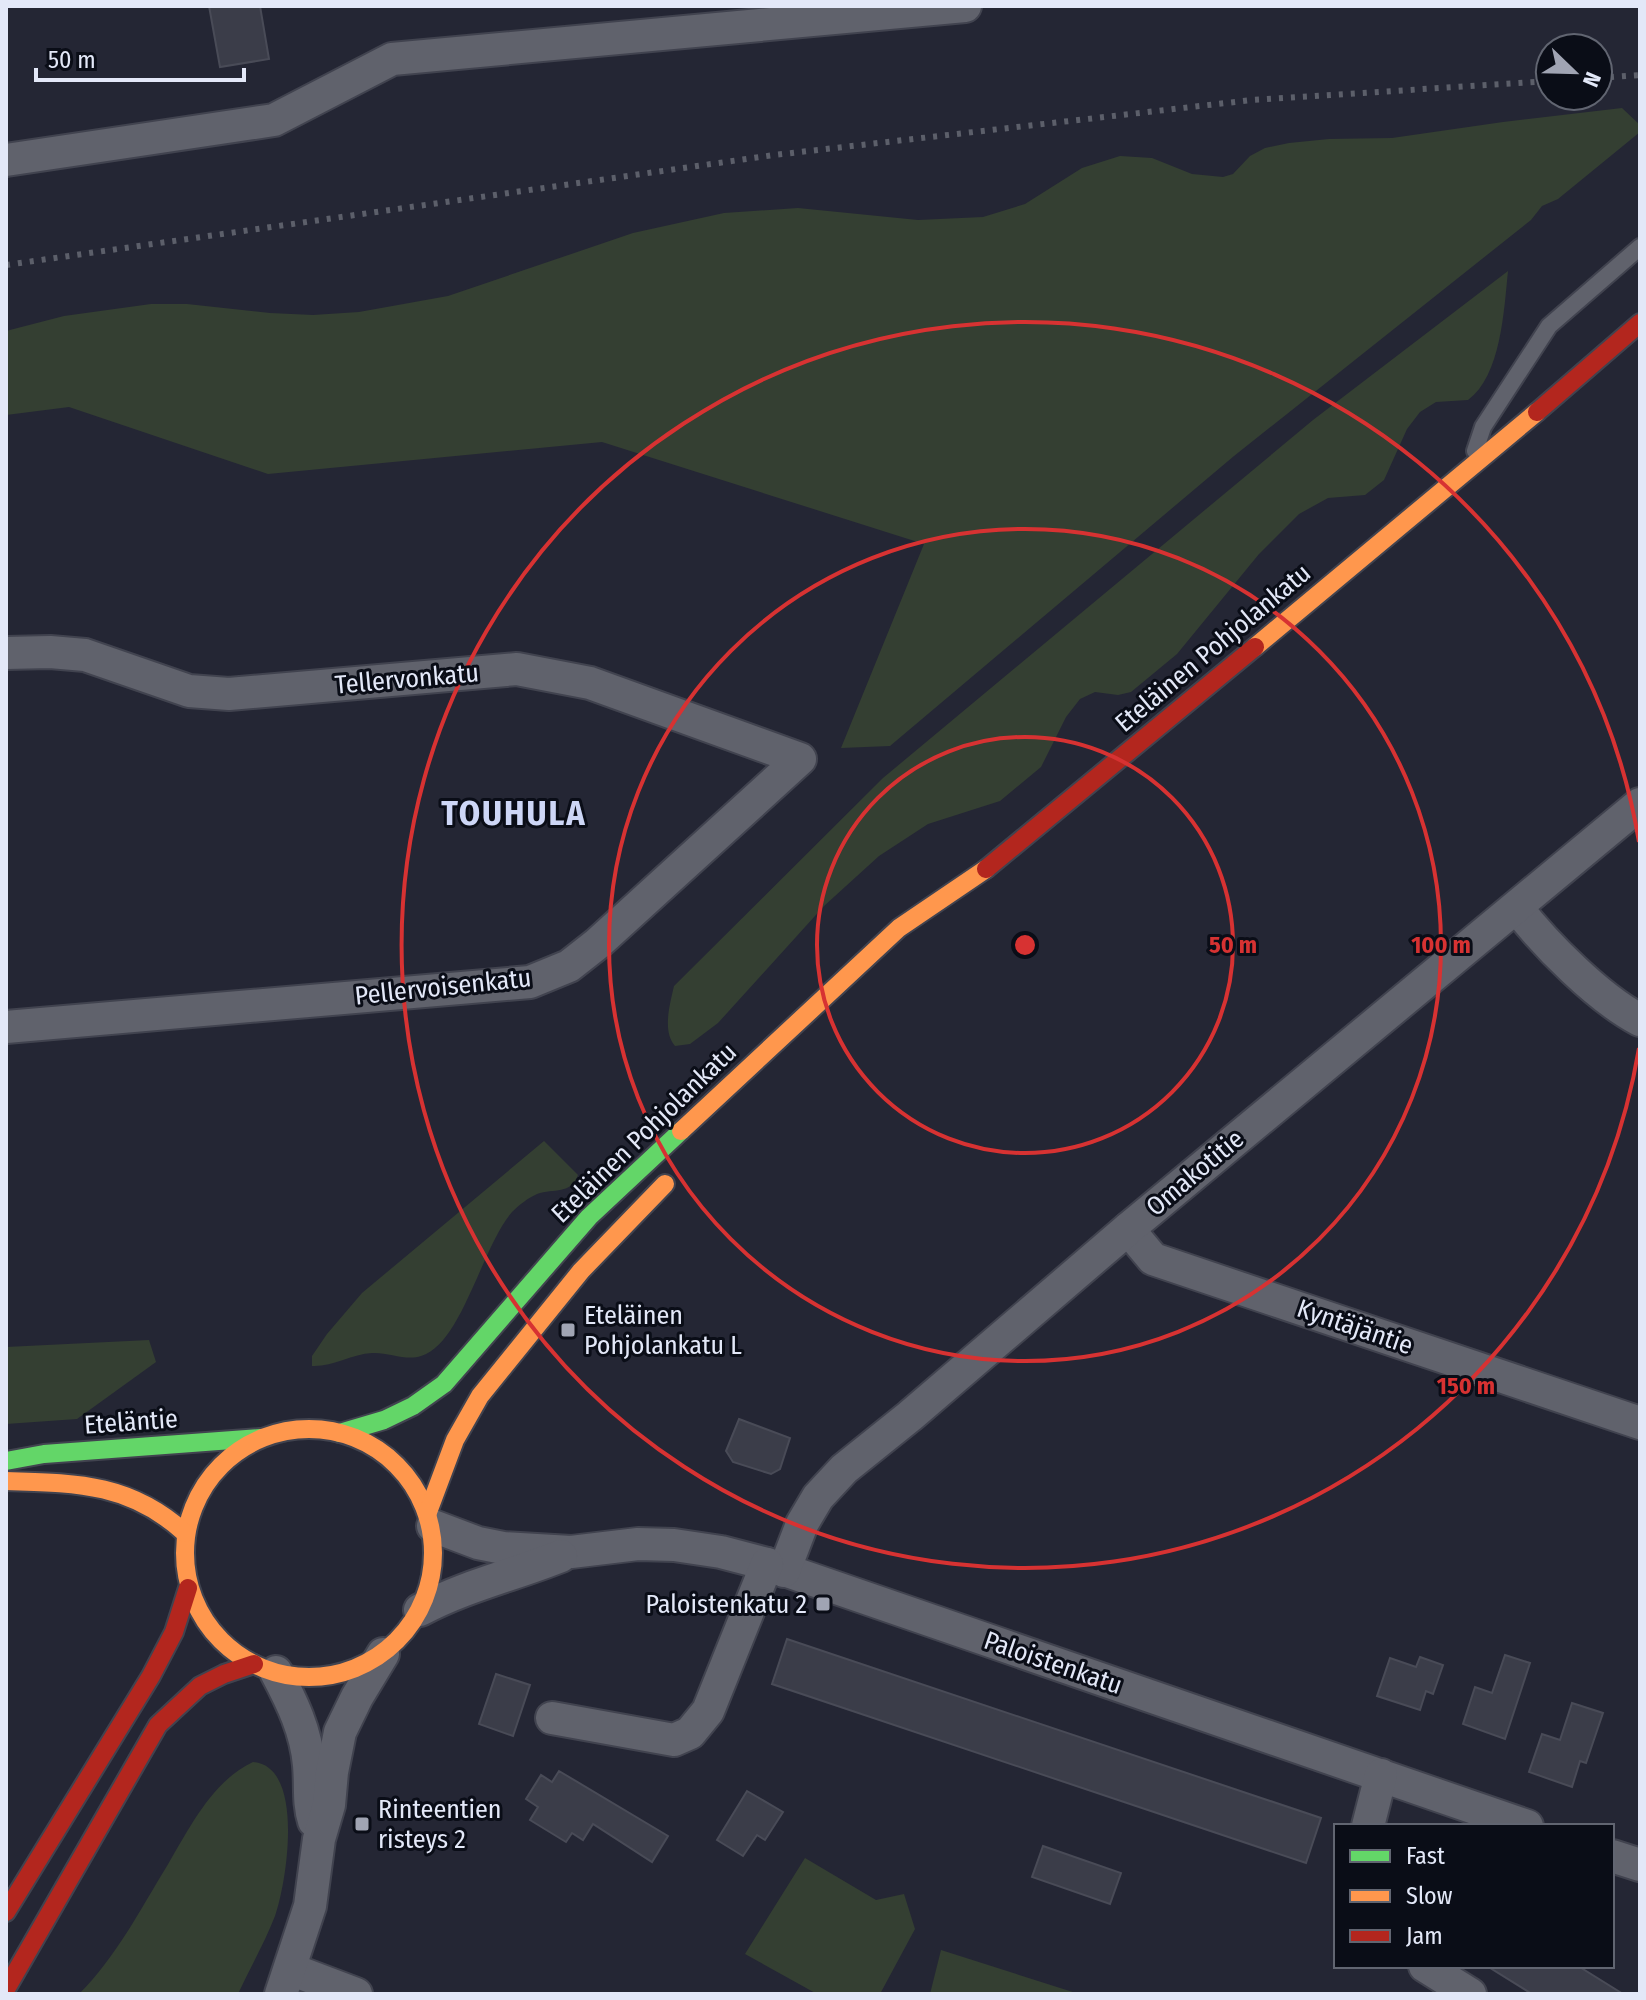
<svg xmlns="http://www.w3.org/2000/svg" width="1646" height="2000" viewBox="0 0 1646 2000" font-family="'Fira Sans Condensed',sans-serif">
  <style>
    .green { fill: #343f32 }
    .building { fill: #3b3d49; stroke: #494b57; stroke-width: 2 }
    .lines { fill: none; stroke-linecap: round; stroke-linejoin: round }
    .lane-casing { stroke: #41434f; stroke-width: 20 }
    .street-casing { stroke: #41434f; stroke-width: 36 }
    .fast-casing { stroke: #41434f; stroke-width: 22 }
    .slow-casing { stroke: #41434f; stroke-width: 22 }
    .jam-casing { stroke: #41434f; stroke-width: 22 }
    .lane { stroke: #60626c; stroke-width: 16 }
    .street { stroke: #60626c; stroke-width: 32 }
    .fast { stroke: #63d668; stroke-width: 18 }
    .slow { stroke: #ff974d; stroke-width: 18 }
    .jam { stroke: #b3261e; stroke-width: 18 }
    .rail { stroke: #5c5f6a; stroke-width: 6; stroke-dasharray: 4 8; stroke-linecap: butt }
    .ring { fill: none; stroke: #d73232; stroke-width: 4 }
    .poi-dot { fill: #a0a4b3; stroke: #0a0d17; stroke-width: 3 }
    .labels { text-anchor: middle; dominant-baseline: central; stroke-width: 6; stroke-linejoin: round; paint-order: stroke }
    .street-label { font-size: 26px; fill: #e3e8f8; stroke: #0a0d17 }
    .poi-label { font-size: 26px; fill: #e3e8f8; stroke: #0a0d17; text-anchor: start }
    .district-label { font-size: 34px; font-weight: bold; letter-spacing: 2px; fill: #cdd6f6; stroke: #0a0d17 }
    .centre { fill: #d73232; stroke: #0a0d17; stroke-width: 4 }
    .ring-label { font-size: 24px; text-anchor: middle; font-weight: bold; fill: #d73232; stroke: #0a0d17; stroke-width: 6; stroke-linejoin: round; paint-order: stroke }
  </style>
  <rect width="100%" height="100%" fill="#242634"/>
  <g class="green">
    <polygon points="1622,108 1640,125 1640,132 1558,199 1542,206 1531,220 1234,456 890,746 841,748 924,544 602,442 268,474 69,407 6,415 6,331 64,316 151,304 187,304 270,313 313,315 359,312 448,296 633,233 724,213 798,208 918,220 983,217 1025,204 1082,168 1120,156 1152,158 1192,174 1223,177 1233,174 1250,156 1265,148 1289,143 1329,139 1392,138 1503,122"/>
    <path d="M1508,271C1504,310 1501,376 1468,400L1436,402L1420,412L1407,429L1384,480L1365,495L1328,498L1299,514L1259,554L1177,654L1131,692L1118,695L1095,692L1080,699L1066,717L1041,767L1000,801L928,824L879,856L824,906L718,1023L690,1044L675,1046C662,1031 670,1004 674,986L883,778L1313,420Z"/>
    <path d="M544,1141L578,1175C571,1195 554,1188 537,1194C528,1198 519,1205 512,1212C482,1246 462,1344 421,1356C406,1361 388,1352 372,1353C352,1354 332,1367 312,1366V1356L327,1334L362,1293Z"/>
    <polygon points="149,1340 156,1362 77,1419 6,1424 6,1347"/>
    <path d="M253,1762C305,1766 287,1882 275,1916C265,1942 250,1968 238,1994H79C116,1957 140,1910 167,1866C189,1829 212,1781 253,1762Z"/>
    <polygon points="805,1858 876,1900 904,1894 915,1929 880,1994 817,1994 745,1954"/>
    <polygon points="941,1950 1079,1994 930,1994"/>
  </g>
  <g class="building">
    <polygon points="209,6 260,6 269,59 220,67"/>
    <polygon points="739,1419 790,1438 780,1469 771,1474 733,1462 726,1451"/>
    <polygon points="787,1639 1321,1818 1306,1863 772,1684"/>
    <polygon points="1505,1655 1530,1663 1505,1739 1463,1724 1475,1687 1492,1693"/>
    <polygon points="1420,1657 1443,1665 1433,1694 1426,1691 1420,1710 1377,1696 1390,1658 1416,1667"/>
    <polygon points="496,1674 530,1685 513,1736 479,1724"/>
    <polygon points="1572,1703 1603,1713 1586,1763 1580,1761 1572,1787 1529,1772 1542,1734 1560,1740"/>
    <polygon points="559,1771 668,1836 652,1862 593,1824 583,1840 572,1833 566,1842 530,1820 538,1807 526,1799 541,1775 552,1782"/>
    <polygon points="747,1791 783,1812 765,1840 757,1835 743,1856 717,1840"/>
    <polygon points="1043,1846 1121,1873 1110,1904 1032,1877"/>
    <polygon points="1487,1966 1578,1966 1623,1994 1532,1994"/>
  </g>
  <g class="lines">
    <defs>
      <polyline id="lane" points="1475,451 1483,427 1549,326 1640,247"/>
      <g id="street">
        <polyline points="6,160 274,120 392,59 965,6"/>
        <polyline points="6,653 50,652 85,655 189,691 229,694 517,669 590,683 800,759 597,944 569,966 530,982 6,1027"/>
        <path d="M1517,908C1546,945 1598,998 1640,1020"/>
        <polyline points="1128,1229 1153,1259 1640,1423"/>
        <polyline points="433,1526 478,1543 503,1548 571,1552 638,1544 674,1545 721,1552 767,1564 1527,1826"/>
        <polyline points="784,1571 802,1524 818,1497 844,1469 910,1416 1128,1229 1640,804"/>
        <path d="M420,1610C465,1586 513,1575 561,1556"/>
        <path d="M276,1672C292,1702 306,1731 309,1765C311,1785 308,1802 314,1821"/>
        <polyline points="552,1718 674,1740 690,1733 708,1711 767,1564"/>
        <polyline points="1368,1826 1381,1775"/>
        <polyline points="1612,1856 1640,1865"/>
        <polyline points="1425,1966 1470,1994"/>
        <polyline points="290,1969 356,1994"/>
        <polyline points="281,1994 310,1906 319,1839 329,1805 332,1772 340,1732 357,1697 383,1654"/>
      </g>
      <g id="fast">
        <polyline points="340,1433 384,1420 413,1406 444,1384 589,1217 681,1131"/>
        <polyline points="6,1461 44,1454 260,1438"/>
      </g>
      <g id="slow">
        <polyline points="1255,647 1537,412"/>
        <polyline points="681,1131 899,928 986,869"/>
        <circle cx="309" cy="1553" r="124"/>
        <path d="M6,1481C76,1483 130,1483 185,1533"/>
        <polyline points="428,1512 455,1440 480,1396 581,1271 665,1184"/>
      </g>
      <g id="jam">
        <polyline points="1537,412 1640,323"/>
        <polyline points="986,869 1255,647"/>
        <polyline points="6,1912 151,1676 174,1632 188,1588"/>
        <polyline points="6,1989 158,1725 200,1686 224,1674 254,1664"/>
      </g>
    </defs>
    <use href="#lane" class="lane-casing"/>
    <use href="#street" class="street-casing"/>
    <use href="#fast" class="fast-casing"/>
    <use href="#slow" class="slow-casing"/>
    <use href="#jam" class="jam-casing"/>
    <use href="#lane" class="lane"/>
    <use href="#street" class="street"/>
    <use href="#fast" class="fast"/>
    <use href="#slow" class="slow"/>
    <use href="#jam" class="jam"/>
    <g class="rail">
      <polyline points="1598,78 1640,75"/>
      <polyline points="6,265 774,155 1252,100 1550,81"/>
    </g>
  </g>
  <g class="ring">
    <circle cx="1025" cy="945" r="208"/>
    <circle cx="1025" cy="945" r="416"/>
    <path d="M1639 1048A623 623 0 1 1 1639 842"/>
  </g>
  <g class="poi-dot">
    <rect x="560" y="1322" width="16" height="16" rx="4"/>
    <rect x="815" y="1596" width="16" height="16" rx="4"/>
    <rect x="354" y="1816" width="16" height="16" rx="4"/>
  </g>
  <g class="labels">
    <g class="street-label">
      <text transform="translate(1213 648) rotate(-40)">Eteläinen Pohjolankatu</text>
      <text transform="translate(407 679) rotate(-5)">Tellervonkatu</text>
      <text transform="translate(443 987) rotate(-6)">Pellervoisenkatu</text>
      <text transform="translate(644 1133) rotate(-44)">Eteläinen Pohjolankatu</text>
      <text transform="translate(1195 1173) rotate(-40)">Omakotitie</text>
      <text transform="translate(1355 1327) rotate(19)">Kyntäjäntie</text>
      <text transform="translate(131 1422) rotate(-4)">Eteläntie</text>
      <text transform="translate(1053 1663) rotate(19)">Paloistenkatu</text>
    </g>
    <g class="poi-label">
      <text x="584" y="1315">Eteläinen<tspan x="584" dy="30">Pohjolankatu L</tspan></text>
      <text x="807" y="1604" text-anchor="end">Paloistenkatu 2</text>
      <text x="378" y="1809">Rinteentien<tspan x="378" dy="30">risteys 2</tspan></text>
    </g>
    <g class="district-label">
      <text x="514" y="813">TOUHULA</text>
    </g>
  </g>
  <circle cx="1025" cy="945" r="12" class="centre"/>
  <g class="ring-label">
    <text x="1233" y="953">50 m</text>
    <text x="1441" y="953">100 m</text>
    <text x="1466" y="1394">150 m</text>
  </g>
  <rect width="1646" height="2000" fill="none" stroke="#e3e8f8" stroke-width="16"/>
  <rect x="1334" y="1824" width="280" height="144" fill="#0a0d17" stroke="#616571" stroke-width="2"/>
  <rect x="1350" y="1850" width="40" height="12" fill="#63d668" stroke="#616571" stroke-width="2"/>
  <text x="1406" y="1864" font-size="24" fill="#e3e8f8">Fast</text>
  <rect x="1350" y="1890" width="40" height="12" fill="#ff974d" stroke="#616571" stroke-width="2"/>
  <text x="1406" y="1904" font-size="24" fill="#e3e8f8">Slow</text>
  <rect x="1350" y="1930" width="40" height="12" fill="#b3261e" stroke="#616571" stroke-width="2"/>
  <text x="1406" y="1944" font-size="24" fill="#e3e8f8">Jam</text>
  <g transform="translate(1574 72) rotate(113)"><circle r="38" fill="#0a0d17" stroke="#616571" stroke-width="2"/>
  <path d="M0-6L14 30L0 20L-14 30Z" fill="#a0a4b3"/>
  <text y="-12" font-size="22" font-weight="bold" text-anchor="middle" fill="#e3e8f8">N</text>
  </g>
  <path d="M36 68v12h208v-12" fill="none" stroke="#e3e8f8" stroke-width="4"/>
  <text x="48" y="68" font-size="24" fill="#e3e8f8" stroke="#0a0d17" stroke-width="6" paint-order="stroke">50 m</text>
</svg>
